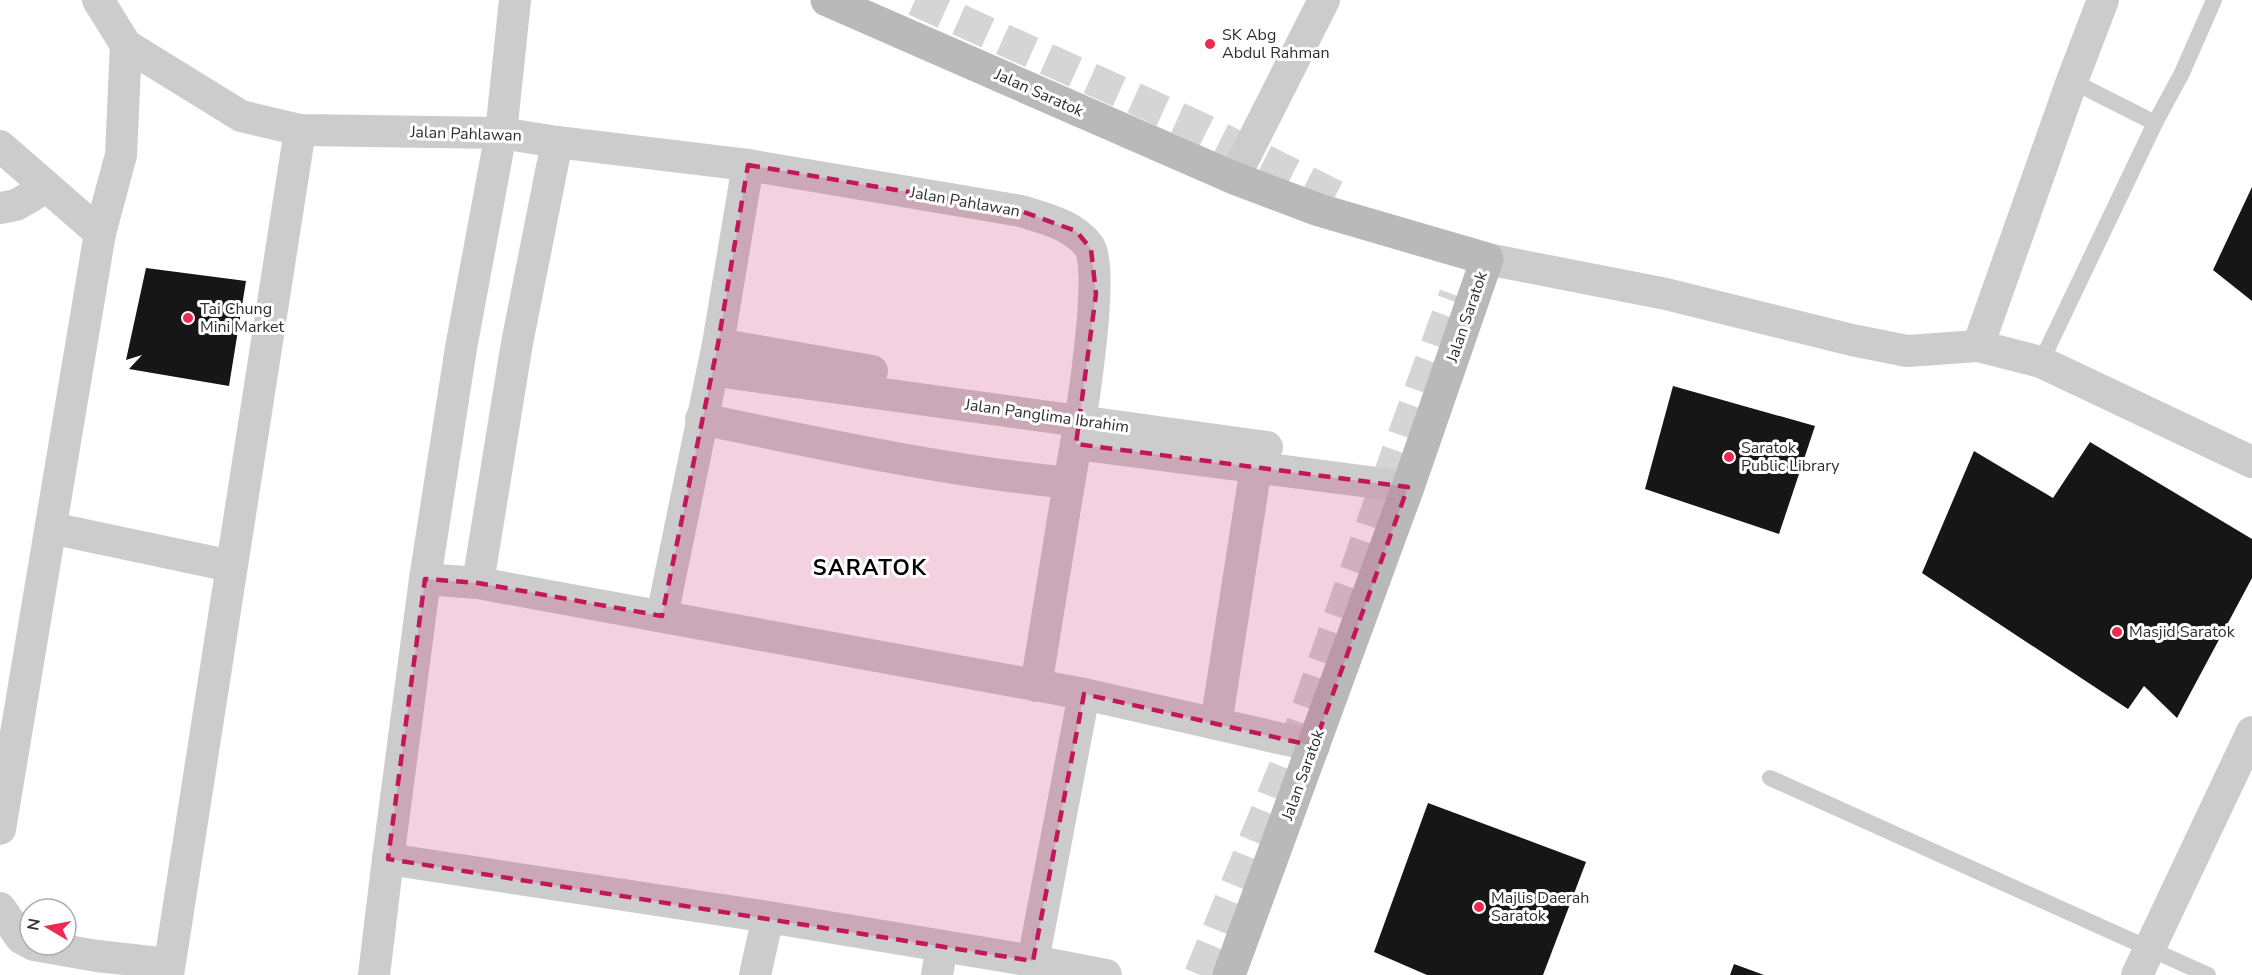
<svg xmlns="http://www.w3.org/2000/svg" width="2252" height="975" viewBox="0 0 2252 975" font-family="'Nunito Sans',sans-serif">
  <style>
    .building { fill: #161616 }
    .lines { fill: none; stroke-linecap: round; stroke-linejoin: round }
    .minor-tunnel { stroke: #d5d5d5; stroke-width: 32; stroke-dasharray: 32 16; stroke-linecap: butt }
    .service { stroke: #ccc; stroke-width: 16 }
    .minor { stroke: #ccc; stroke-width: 32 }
    .secondary { stroke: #b9b9b9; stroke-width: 33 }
    .marked { fill: #c2185b; fill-opacity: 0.2; stroke: #c2185b; stroke-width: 4.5; stroke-dasharray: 12 8; stroke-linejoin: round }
    .poi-dot { fill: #ee294f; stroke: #fff; stroke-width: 2 }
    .labels { text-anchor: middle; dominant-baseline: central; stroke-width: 6; stroke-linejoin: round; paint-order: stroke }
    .poi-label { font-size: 16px; fill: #2f2f2f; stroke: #fff; text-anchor: start }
    .street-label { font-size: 16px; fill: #2f2f2f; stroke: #fff }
    .district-label { font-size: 22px; font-weight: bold; letter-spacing: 1.5px; fill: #000; stroke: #fff }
  </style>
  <rect width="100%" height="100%" fill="#fff"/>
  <g class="building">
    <polygon points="2252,187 2252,301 2213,270"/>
    <polygon points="146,268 246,281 229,386 129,369 142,355 126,360"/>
    <polygon points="1673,386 1815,426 1779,534 1645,489"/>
    <polygon points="2090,442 2252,539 2252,578 2177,718 2144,686 2128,709 1922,573 1974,451 2053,498"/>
    <polygon points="1428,803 1586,862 1543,975 1427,975 1374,952"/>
    <polygon points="1734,964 1764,975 1730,975"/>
  </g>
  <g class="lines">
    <g class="minor-tunnel">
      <polyline points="915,0 1196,126 1343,200"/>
      <polyline points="1200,975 1301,727 1395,459 1455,295"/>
    </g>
    <g class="service">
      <polyline points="2072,81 2155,123"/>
      <polyline points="2041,362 2155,123 2182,73 2214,0"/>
      <polyline points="1770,778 2208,975"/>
    </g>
    <g class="minor">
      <path d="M98,0L126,45L241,116L300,130L501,133L557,142L748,165L1021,211C1046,219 1072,224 1089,246C1105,269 1082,412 1076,444L1408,487"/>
      <polyline points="0,146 100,233"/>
      <polyline points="1234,178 1324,0"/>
      <polyline points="0,208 16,205 47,187"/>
      <polyline points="1487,259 1666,294 1852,340 1907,351 1978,346 2041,362 2252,462"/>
      <polyline points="718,344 872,371"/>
      <polyline points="1978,346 2072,81 2103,0"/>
      <polyline points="731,373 1267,447"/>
      <path d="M701,419C823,444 945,471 1069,483L1076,444"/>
      <polyline points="51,528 231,566"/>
      <polyline points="425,579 478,583 1084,694 1033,961 768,917 388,859 425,579 461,348 501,133 515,0"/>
      <polyline points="478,583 517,343 557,142"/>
      <polyline points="662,616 718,344 748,165"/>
      <polyline points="1036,686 1069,483"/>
      <polyline points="1084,694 1314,746"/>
      <polyline points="1216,724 1256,467"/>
      <polyline points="0,829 100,233 121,155 126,45"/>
      <polyline points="0,908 21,938 30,943"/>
      <polyline points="34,945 97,956 169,964"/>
      <polyline points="1033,961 1106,975"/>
      <polyline points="168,975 300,130"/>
      <polyline points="374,975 388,859"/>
      <polyline points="755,975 768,917"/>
      <polyline points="937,975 942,946"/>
      <polyline points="2137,975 2252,732"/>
    </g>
    <polyline class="secondary" points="827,0 1234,178 1319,210 1487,259 1408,487 1229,975"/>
  </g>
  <path class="marked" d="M748,165L1021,211L1076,231L1091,249L1096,294L1076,444L1408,487L1314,746L1084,694L1033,961L388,859L425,579L478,583L662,616L718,344Z"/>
  <g class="poi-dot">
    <circle cx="1210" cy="44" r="6"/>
    <circle cx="188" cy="318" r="6"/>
    <circle cx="1729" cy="457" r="6"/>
    <circle cx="2117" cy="632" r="6"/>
    <circle cx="1479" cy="907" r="6"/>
  </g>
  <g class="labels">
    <g class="poi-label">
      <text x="1222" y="35">SK Abg<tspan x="1222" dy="18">Abdul Rahman</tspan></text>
      <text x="200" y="309">Tai Chung<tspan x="200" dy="18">Mini Market</tspan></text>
      <text x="1741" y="448">Saratok<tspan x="1741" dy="18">Public Library</tspan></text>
      <text x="2129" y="632">Masjid Saratok</text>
      <text x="1491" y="898">Majlis Daerah<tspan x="1491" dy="18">Saratok</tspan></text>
    </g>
    <g class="street-label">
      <text transform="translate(1039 93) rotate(24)">Jalan Saratok</text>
      <text transform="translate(466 134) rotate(2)">Jalan Pahlawan</text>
      <text transform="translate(965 202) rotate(10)">Jalan Pahlawan</text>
      <text transform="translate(1467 317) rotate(-71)">Jalan Saratok</text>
      <text transform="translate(1047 416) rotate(8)">Jalan Panglima Ibrahim</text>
      <text transform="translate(1303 775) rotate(-70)">Jalan Saratok</text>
    </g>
    <g class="district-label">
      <text x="870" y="568">SARATOK</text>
    </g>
  </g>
  <g transform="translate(48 927) rotate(280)"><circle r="28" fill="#ffffff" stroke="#acacac" stroke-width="1.5"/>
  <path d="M0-4.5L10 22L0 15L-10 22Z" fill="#ee294f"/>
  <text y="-9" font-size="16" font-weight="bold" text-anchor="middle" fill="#2f2f2f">N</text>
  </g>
</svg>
